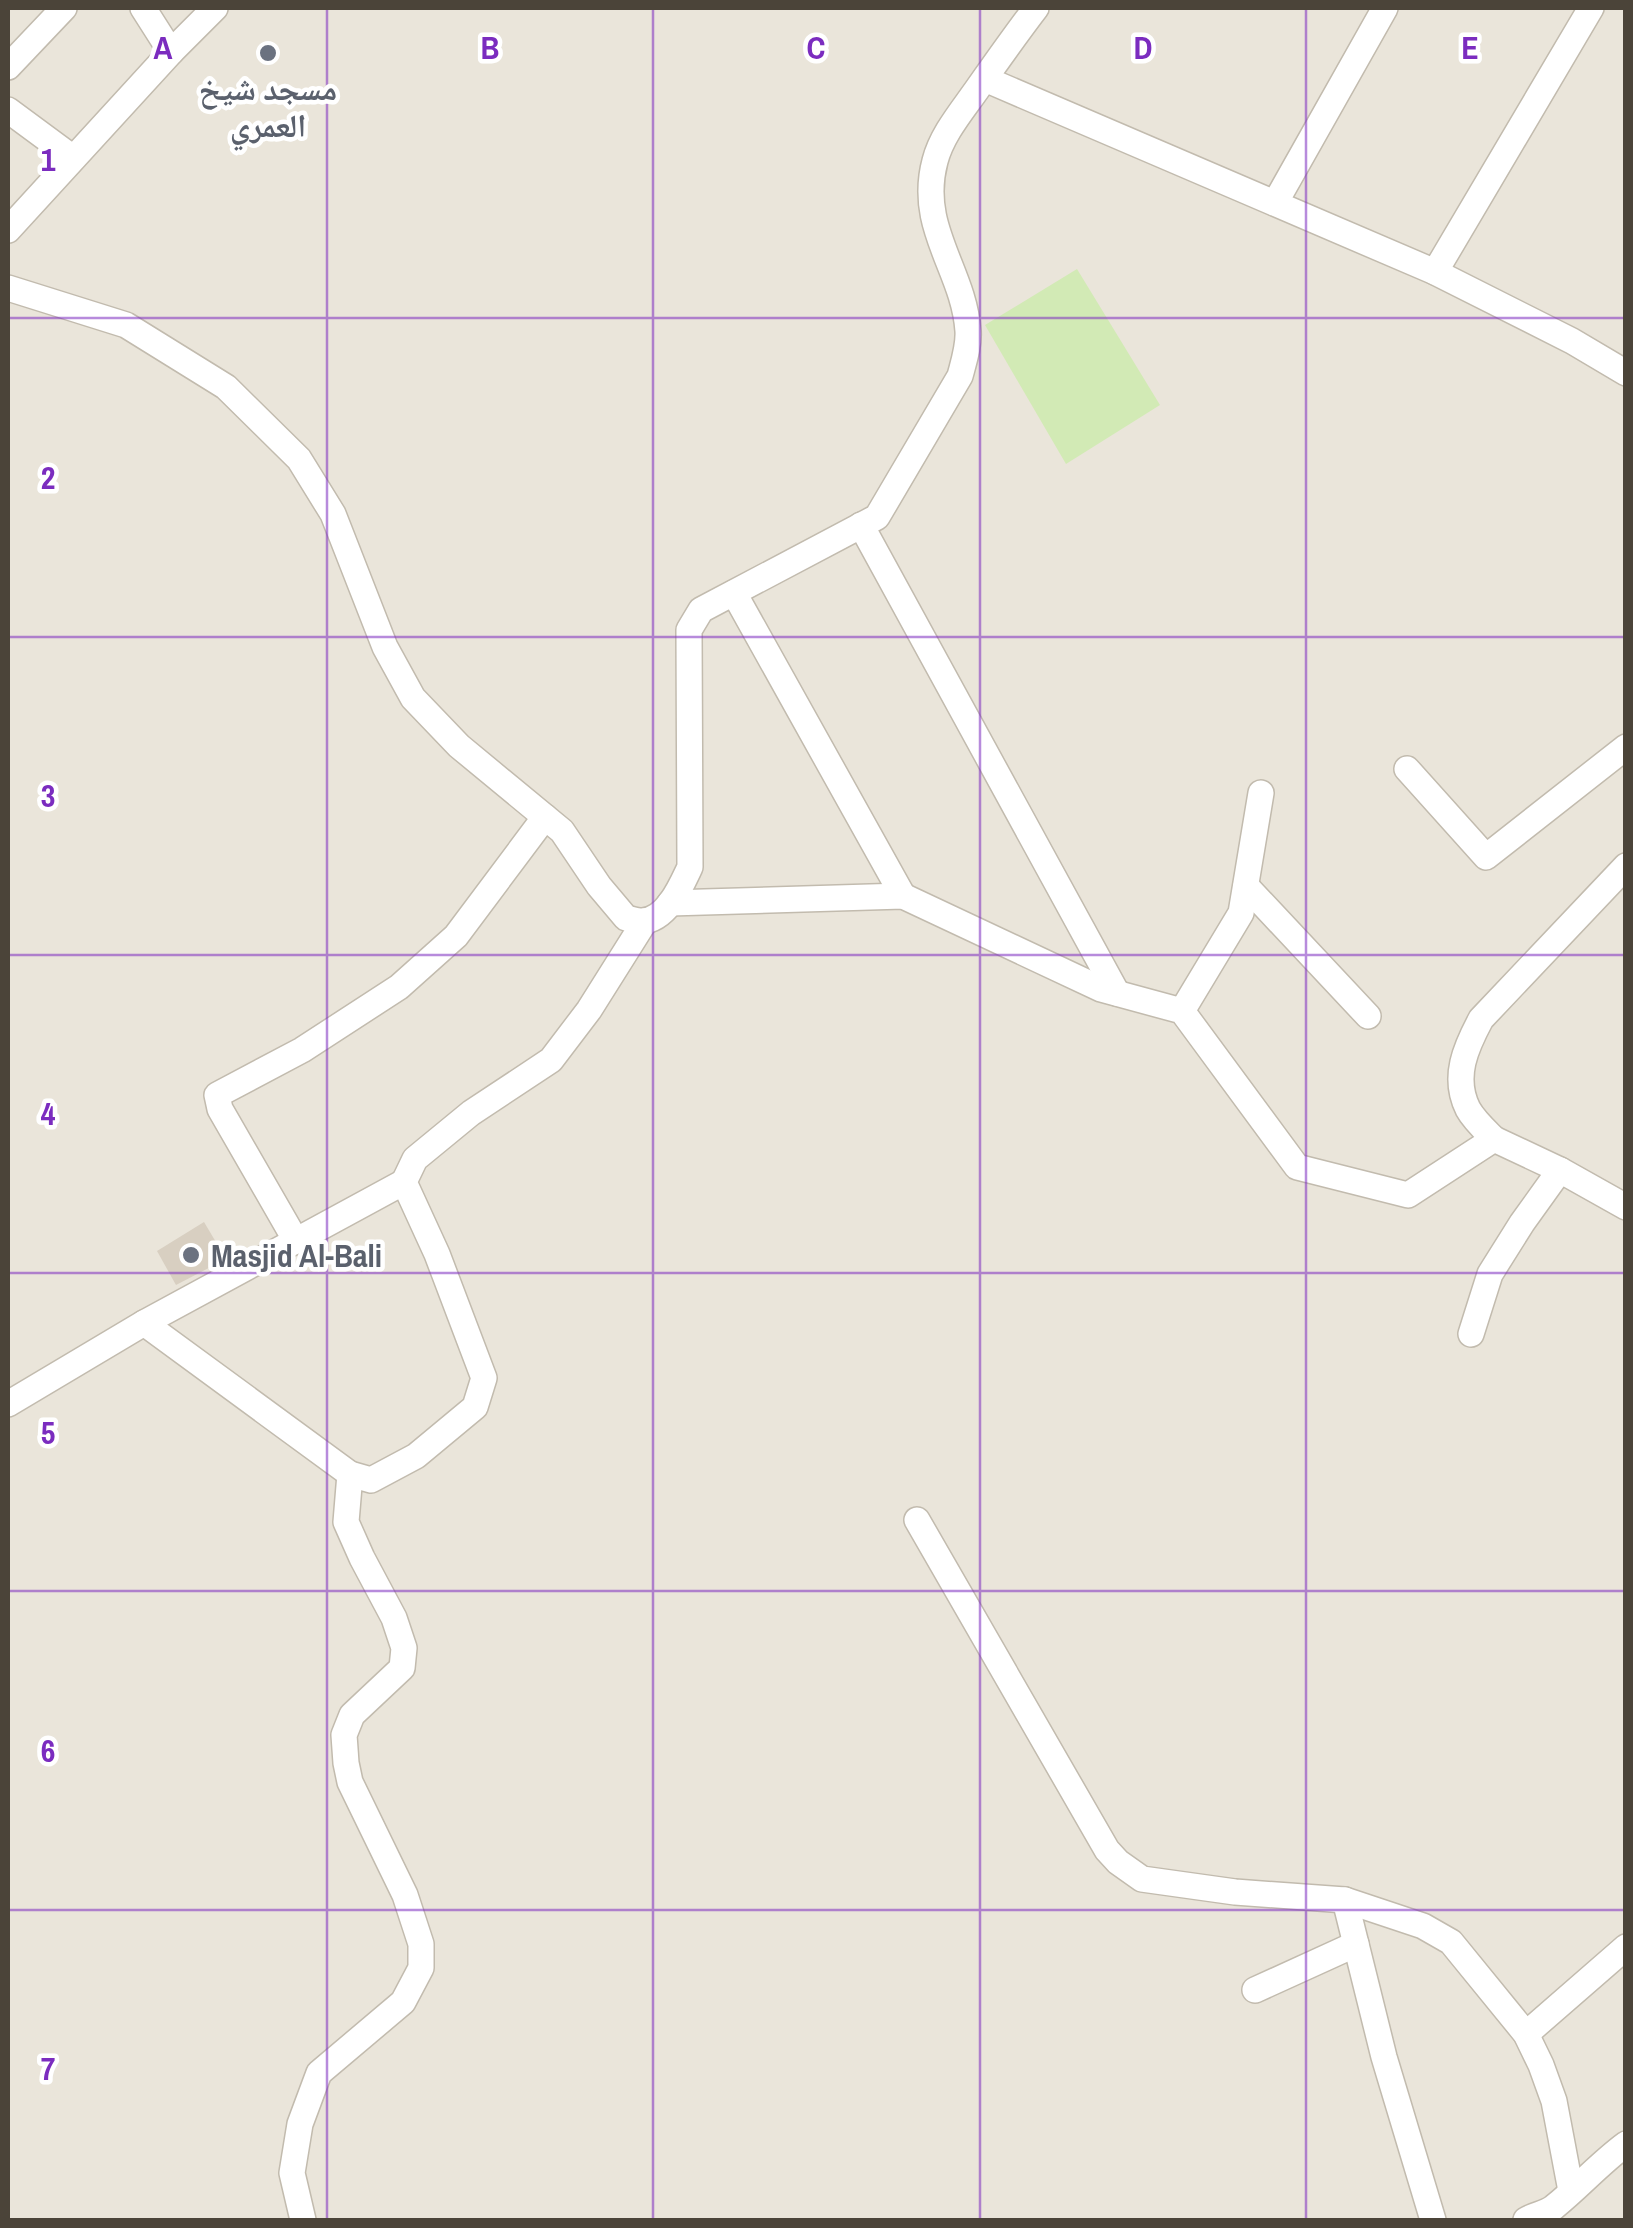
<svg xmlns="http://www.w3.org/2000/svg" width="1633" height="2228" viewBox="0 0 1633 2228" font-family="'Archivo Narrow','Noto Naskh Arabic',sans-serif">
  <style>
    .residential { fill: #eae5da }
    .green { fill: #d2eab5 }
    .building { fill: #d8cfc1 }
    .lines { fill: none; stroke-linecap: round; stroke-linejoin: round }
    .minor-casing { stroke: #c2bbae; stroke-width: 28 }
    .minor { stroke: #fff; stroke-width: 25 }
    .grid { fill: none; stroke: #7b2cbf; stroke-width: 2.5; stroke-opacity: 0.55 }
    .worship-dot { fill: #6b7280; stroke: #fff; stroke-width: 4 }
    .labels { text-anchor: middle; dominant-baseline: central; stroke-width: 9; stroke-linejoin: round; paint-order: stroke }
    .worship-label { font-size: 32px; font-weight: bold; fill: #5b616d; stroke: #fff }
    .grid-label { font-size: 32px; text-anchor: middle; font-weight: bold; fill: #7b2cbf; stroke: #fff; stroke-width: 9; stroke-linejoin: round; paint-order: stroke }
  </style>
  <rect width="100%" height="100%" fill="#f6f3ec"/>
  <rect class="residential" x="8" y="8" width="1617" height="2212"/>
  <polygon class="green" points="1077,269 1160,405 1066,464 985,325"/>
  <polygon class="building" points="204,1222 226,1259 176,1285 157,1251"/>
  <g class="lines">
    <defs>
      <g id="minor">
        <polyline points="143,8 171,52"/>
        <polyline points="8,67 64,8"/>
        <polyline points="985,79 1435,272 1572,341 1626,373"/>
        <polyline points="8,110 73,158"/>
        <polyline points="1275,203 1385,8"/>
        <polyline points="8,230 171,52 215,8"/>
        <polyline points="1435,272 1591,8"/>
        <path d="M8,288L126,325L226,387L299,459L333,514L385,647L413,698L459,746L562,831L599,886L626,918C631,919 637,921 642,921C667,920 681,886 690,867L689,630L701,610L877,517L960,376C964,361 969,346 968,331C964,270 917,228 935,161C942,134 962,111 978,88C997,61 1016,34 1036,8"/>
        <polyline points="861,525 1117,993"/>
        <polyline points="734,593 903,896"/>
        <polyline points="1407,769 1486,857 1626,747"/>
        <polyline points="1246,886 1368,1016"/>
        <polyline points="670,903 903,896 1101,989 1182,1011 1297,1167 1408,1195 1494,1139 1560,1170 1626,1207"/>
        <polyline points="1182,1011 1241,913 1261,793"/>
        <path d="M1494,1139C1485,1130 1474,1120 1468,1109C1452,1077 1466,1047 1481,1019L1626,866"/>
        <polyline points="296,1241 220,1109 217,1095 302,1050 399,987 456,936 545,817"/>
        <polyline points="144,1323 404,1182"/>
        <polyline points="1471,1334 1490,1274 1522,1223 1560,1170"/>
        <polyline points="8,1404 144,1323 350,1474 371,1480 416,1456 475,1407 484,1378 437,1254 404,1182 415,1159 471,1113 551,1060 589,1010 645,921"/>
        <polyline points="917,1520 1107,1850 1118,1862 1142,1879 1235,1892 1345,1900 1423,1926 1451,1942 1526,2034 1541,2065 1554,2101 1571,2191"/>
        <polyline points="1345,1900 1384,2057 1433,2220"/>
        <polyline points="1255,1990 1356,1944"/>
        <polyline points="1526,2034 1626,1947"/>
        <polyline points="303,2220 292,2173 300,2124 319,2073 403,2002 421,1968 421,1944 405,1895 350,1782 346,1763 344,1735 352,1715 402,1668 404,1648 394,1618 362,1558 346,1522 350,1474"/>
        <path d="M1526,2220C1535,2214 1546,2214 1554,2207C1579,2187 1600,2163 1626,2144"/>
      </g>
    </defs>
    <use href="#minor" class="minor-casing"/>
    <use href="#minor" class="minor"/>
  </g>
  <path class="grid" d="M327,8V2220M653,8V2220M980,8V2220M1306,8V2220M8,318H1626M8,637H1626M8,955H1626M8,1273H1626M8,1591H1626M8,1910H1626"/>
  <g class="worship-dot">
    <circle cx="268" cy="53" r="10"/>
    <circle cx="191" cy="1255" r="10"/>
  </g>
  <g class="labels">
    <g class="worship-label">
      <text x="268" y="88">مسجد شيخ<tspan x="268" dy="37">العمري</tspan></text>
      <text x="211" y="1255" text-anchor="start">Masjid Al-Bali</text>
    </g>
  </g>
  <g class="grid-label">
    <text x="163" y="59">A</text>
    <text x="490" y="59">B</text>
    <text x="816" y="59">C</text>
    <text x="1143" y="59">D</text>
    <text x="1470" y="59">E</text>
    <text x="48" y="171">1</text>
    <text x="48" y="489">2</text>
    <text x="48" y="807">3</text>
    <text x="48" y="1125">4</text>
    <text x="48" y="1444">5</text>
    <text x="48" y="1762">6</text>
    <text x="48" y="2080">7</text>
  </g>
  <rect width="1633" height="2228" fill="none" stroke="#4b4439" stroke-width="20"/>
</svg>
